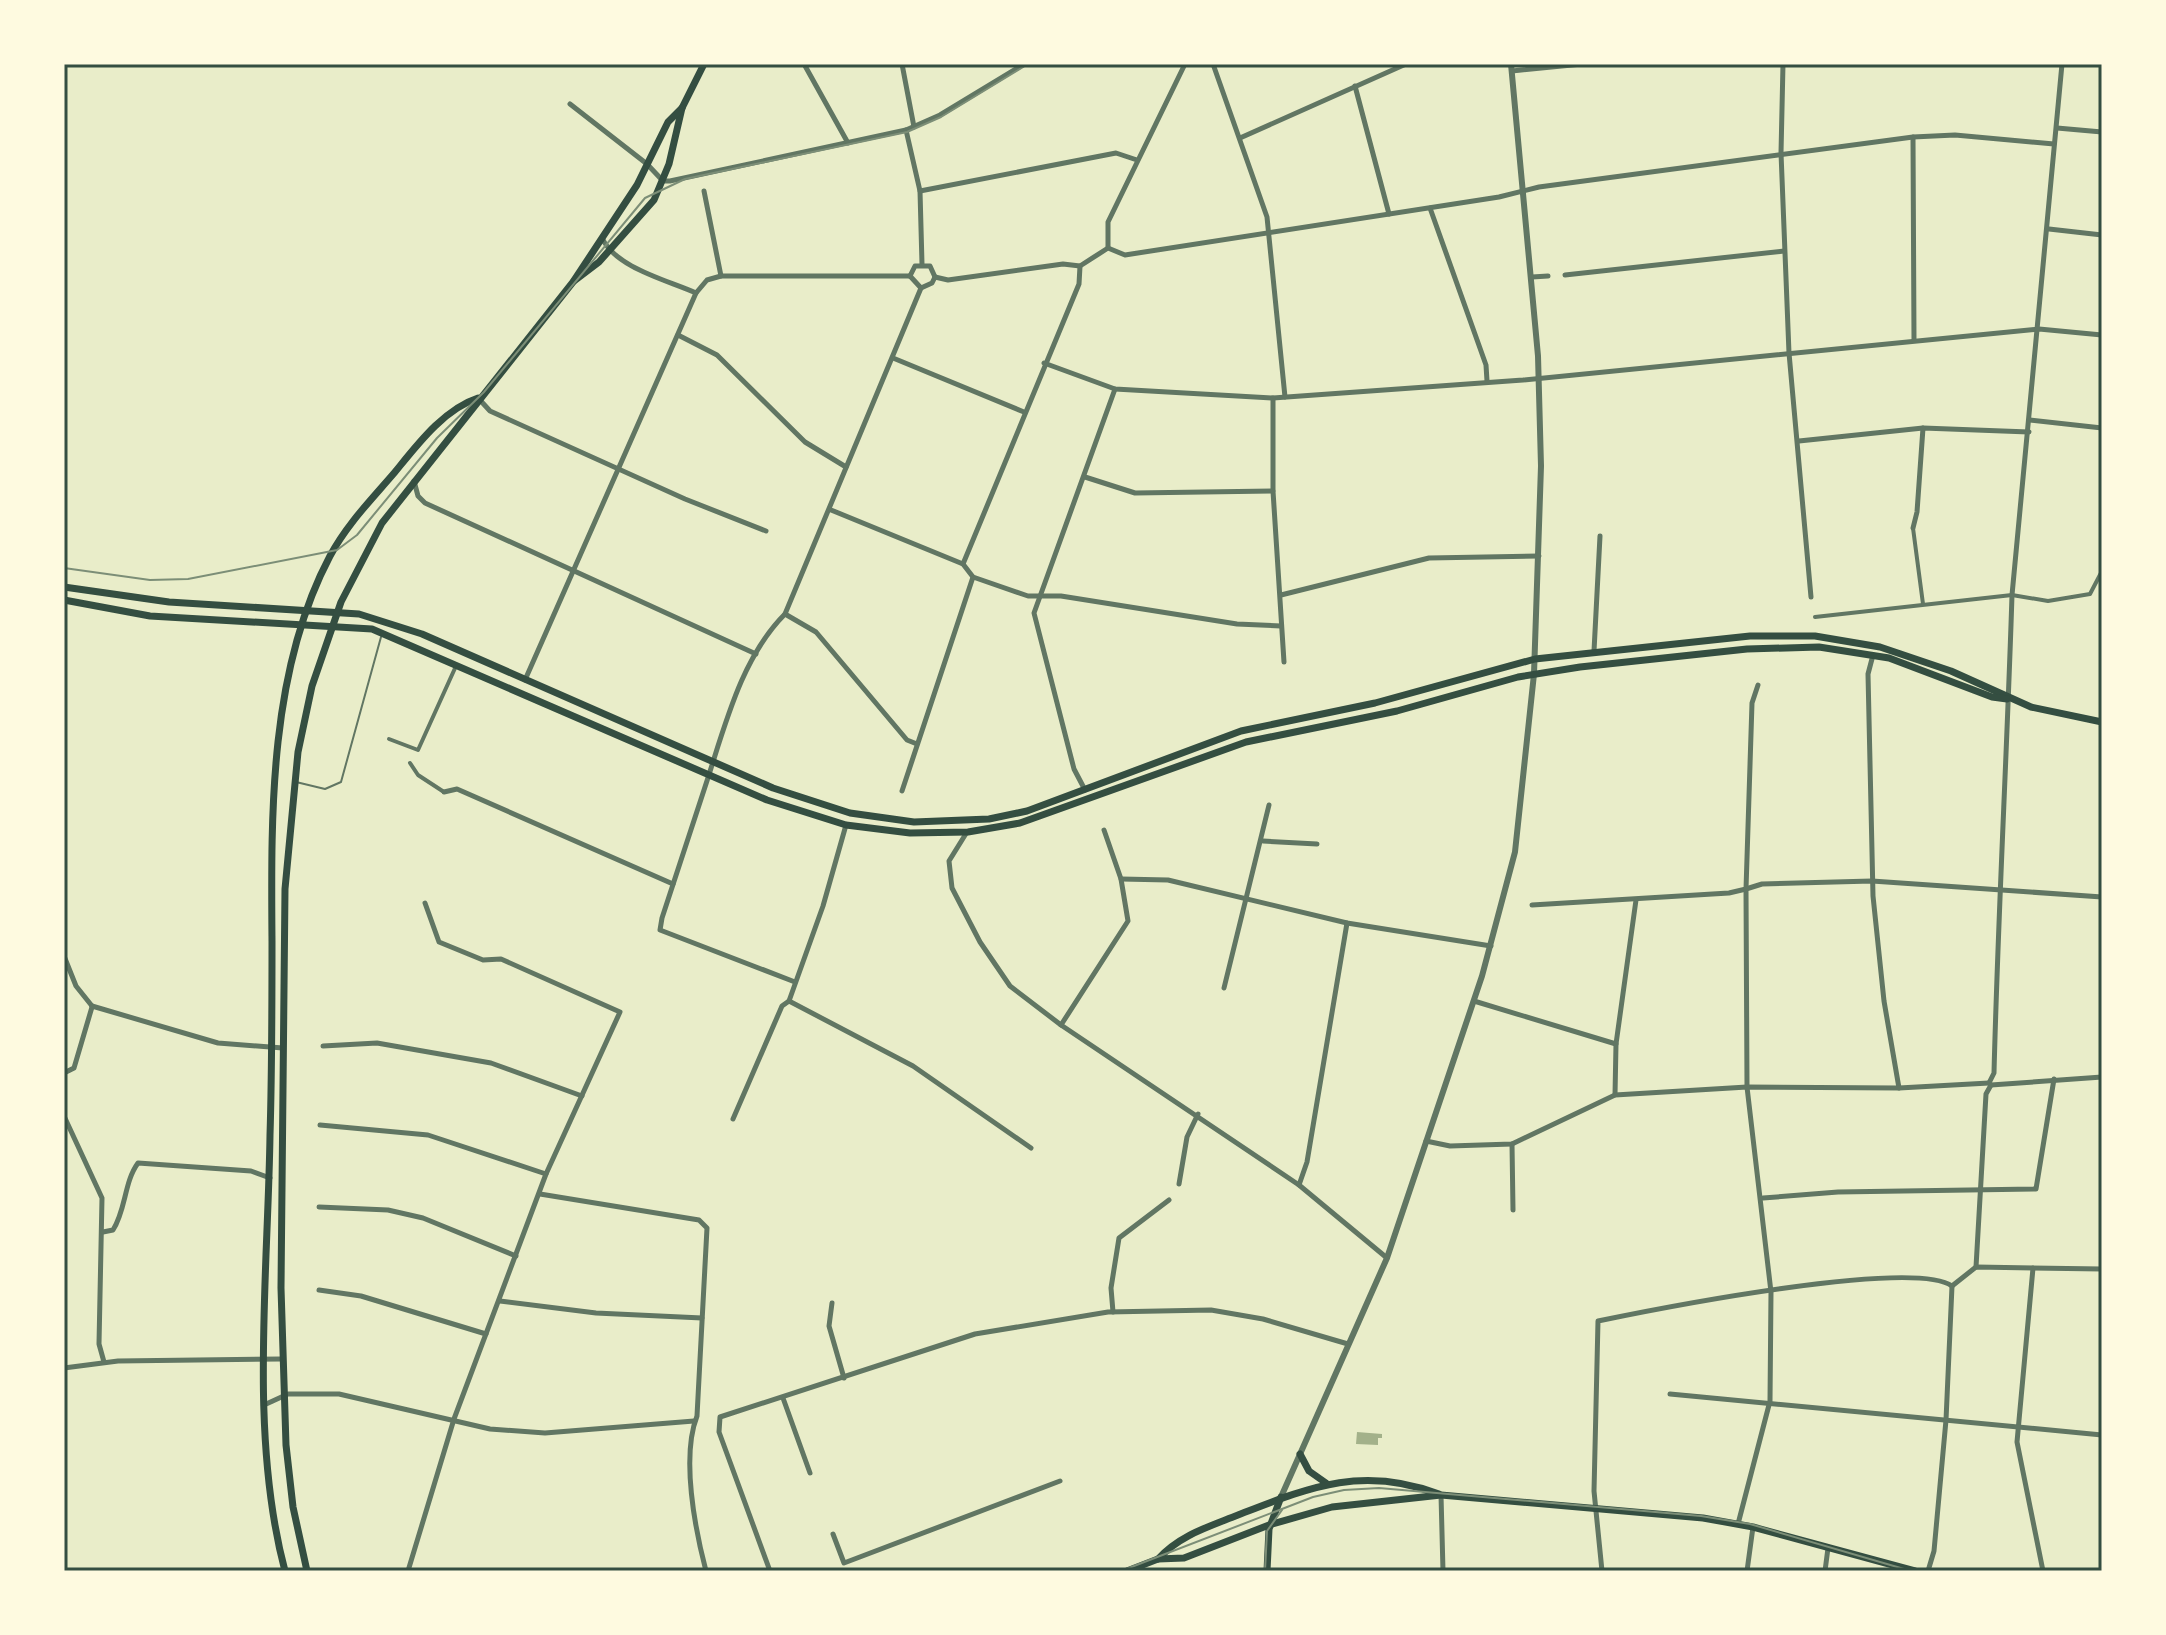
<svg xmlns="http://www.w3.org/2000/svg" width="2166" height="1635" viewBox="0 0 2166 1635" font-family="'Asap Condensed',sans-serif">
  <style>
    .water { fill: #a3b18a }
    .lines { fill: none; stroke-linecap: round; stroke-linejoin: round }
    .service { stroke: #617663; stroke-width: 2 }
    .pedestrian { stroke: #617663; stroke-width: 4 }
    .minor { stroke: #617663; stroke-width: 5 }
    .tertiary { stroke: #617663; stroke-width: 6 }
    .secondary { stroke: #344e41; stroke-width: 7 }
    .primary { stroke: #344e41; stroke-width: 7 }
    .tram { stroke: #7c8e77; stroke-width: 2 }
    .neatline { fill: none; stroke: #344e41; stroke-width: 3 }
  </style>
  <rect width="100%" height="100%" fill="#e9edc9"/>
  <polygon class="water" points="1357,1432 1382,1434 1382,1438 1378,1438 1378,1445 1356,1444"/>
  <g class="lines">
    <polyline class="service" points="296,782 325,789 341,782 381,637"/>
    <g class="pedestrian">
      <polyline points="1913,528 1923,604"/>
      <polyline points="1815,617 2012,595 2048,601 2090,594 2102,571"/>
      <polyline points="389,739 418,750 456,666"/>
      <polyline points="410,763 418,775 444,792"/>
    </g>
    <g class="minor">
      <polyline points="804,64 848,143"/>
      <polyline points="902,64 914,127"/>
      <polyline points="1213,64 1267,217 1285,397"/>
      <polyline points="1783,64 1781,153 1789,353 1811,597"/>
      <polyline points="1512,71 1582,64"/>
      <polyline points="1355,86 1389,214"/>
      <polyline points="570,104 647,164 663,181 670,181 906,130 940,115 1024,64"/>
      <polyline points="2057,128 2102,132"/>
      <polyline points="906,130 920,191 922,264"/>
      <polyline points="1913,137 1914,340"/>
      <polyline points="1240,138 1406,64"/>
      <polyline points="704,191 721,276"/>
      <polyline points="920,191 1116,153 1137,160"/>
      <polyline points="1430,208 1486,365 1487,381"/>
      <polyline points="2049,229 2102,235"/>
      <path d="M602,238C616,268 667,280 696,293L707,280L721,276H910"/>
      <polyline points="1108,248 1108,222 1185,64"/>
      <polyline points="1565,275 1784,251"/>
      <polyline points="910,276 915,266 930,266 935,277"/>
      <polyline points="910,276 921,288 932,283 935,277"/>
      <polyline points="935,277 948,280 1063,264 1080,266 1108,248 1125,255 1499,197 1539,187 1913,137 1955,135 2054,144"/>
      <polyline points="1532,277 1548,276"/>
      <polyline points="678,335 717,355 805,442 846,467"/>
      <polyline points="893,358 1024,412"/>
      <polyline points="1044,363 1115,389 1273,398 1523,380 2039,329 2102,335"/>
      <polyline points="1273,398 1273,491 1284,662"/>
      <polyline points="479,399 490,411 685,499 766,531"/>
      <polyline points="2030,420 2102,428"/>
      <polyline points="1799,441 1923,428 2029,432"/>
      <polyline points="1085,477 1135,493 1273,491"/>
      <polyline points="414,481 418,496 425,503 756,654"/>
      <polyline points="831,510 963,564 973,577 1028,596 1061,596 1237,624 1281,626"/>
      <polyline points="1913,528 1917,512 1923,428"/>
      <polyline points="963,564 1079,284 1080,266"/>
      <polyline points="1281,595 1429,558 1539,556"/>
      <polyline points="785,614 816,632 907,740 917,744"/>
      <polyline points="1594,651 1600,536"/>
      <polyline points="1873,655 1868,674 1873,896 1884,1001 1899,1088"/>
      <polyline points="525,680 696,293"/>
      <polyline points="1085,790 1074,769 1034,613 1115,389"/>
      <polyline points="902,791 973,577"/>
      <polyline points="444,792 457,789 673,884"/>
      <polyline points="967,832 949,861 952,888 980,942 1010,986 1061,1025 1299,1185 1387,1258"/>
      <polyline points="1263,841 1317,844"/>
      <polyline points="1121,879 1168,880 1347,923 1491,946"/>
      <polyline points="1532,905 1729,893 1746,889 1752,703 1758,685"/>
      <polyline points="64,956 76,986 92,1006"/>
      <path d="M795,982L660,930L662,918C676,875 690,832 704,790C724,730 740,659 785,614L921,288"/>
      <polyline points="1224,988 1269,805"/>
      <polyline points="789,1001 913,1066 1031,1148"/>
      <polyline points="1474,1001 1616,1044"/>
      <polyline points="92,1006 218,1043 283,1048"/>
      <polyline points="1061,1025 1128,921 1121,879 1104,830"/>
      <polyline points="323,1046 377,1043 491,1063 582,1096"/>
      <polyline points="64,1073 74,1068 92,1007"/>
      <path d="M1989,1083L1994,1073C1998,914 2007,754 2012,595L2062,64"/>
      <polyline points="1991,1085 2102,1077"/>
      <polyline points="1615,1095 1616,1044 1636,900"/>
      <polyline points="64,1116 102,1198 99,1344 104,1362"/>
      <polyline points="733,1119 782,1006 789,1001 823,906 846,825"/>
      <polyline points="320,1125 428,1135 546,1174"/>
      <polyline points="1426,1141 1450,1146 1512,1144 1615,1095 1747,1087 1899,1088 1989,1083"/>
      <polyline points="1512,1144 1513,1210"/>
      <polyline points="1179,1184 1187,1137 1198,1114"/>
      <polyline points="1299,1185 1307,1162 1347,923"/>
      <path d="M540,1194L699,1220L707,1228L697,1416C681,1457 695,1529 706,1571"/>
      <polyline points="1763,1198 1838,1192 2036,1189 2054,1079"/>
      <polyline points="319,1207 388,1210 423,1218 516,1256"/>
      <path d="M103,1232L113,1230C126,1210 124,1182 138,1163L251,1171L270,1178"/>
      <polyline points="1976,1267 1986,1094 1991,1085"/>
      <polyline points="2033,1268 2017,1442 2043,1571"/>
      <polyline points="1952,1286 1976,1267 2102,1269"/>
      <polyline points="319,1290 361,1296 486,1334"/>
      <polyline points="500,1301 596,1313 702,1318"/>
      <polyline points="832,1303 829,1326 844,1378"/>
      <polyline points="1113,1312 1111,1288 1119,1238 1169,1200"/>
      <polyline points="64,1368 118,1361 281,1359"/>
      <polyline points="1670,1394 2102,1435"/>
      <polyline points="783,1398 810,1473"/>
      <polyline points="264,1405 288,1394 339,1394 490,1429 545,1433 694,1421"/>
      <polyline points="1441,1495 1443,1571"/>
      <polyline points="1738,1524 1770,1401 1771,1292 1747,1087 1746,889 1762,884 1872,881 2102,897"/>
      <polyline points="833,1534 844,1563 1060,1481"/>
      <polyline points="408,1571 454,1419 546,1174 620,1012 501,959 483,960 439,942 425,903"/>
      <polyline points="770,1571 719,1432 720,1417 975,1334 1108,1312 1211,1310 1263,1319 1348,1344"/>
      <path d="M1602,1571L1594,1491L1598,1321C1656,1309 1912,1258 1952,1286"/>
      <polyline points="1747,1571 1753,1527"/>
      <polyline points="1825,1571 1828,1548"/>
      <polyline points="1928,1571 1934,1551 1946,1420 1952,1286"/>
    </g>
    <polyline class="tertiary" points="1281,1497 1387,1258 1482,976 1515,852 1534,674 1541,466 1538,356 1511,64"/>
    <g class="secondary">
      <polyline points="64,587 169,602 359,614 422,634 773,788 850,813 914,822 989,819 1027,811 1241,731 1375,703 1535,659 1750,636 1815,636 1880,647 1951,671 2031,707 2102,722"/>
      <polyline points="64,600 150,616 372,629 767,800 846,825 910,833 968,832 1020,823 1246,742 1397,711 1518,677 1580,667 1747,649 1819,647 1889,658 1992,697 2007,699"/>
      <polyline points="1300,1454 1309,1471 1326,1483"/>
      <path d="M1158,1559C1180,1535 1208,1527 1238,1515C1310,1487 1362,1465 1439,1494"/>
      <polyline points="1127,1571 1158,1559 1184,1558 1269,1525 1332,1507 1441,1495 1703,1518 1753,1527 1915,1571"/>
      <polyline points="1267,1571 1269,1529 1281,1497"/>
    </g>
    <g class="primary">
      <polyline points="574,281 599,262 654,200 669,164 682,108 704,64"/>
      <path d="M285,1571C249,1436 268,1275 270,1135C272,1071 272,1006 272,941C271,815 269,671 330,556C347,524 372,499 395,472C417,445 444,409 478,398"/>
      <polyline points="307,1571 293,1507 286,1445 281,1288 285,889 298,752 312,686 341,602 382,523 573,282 637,185 668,122 682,108"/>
    </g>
    <g class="tram">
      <polyline points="64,568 150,580 188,579 337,550 357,535 437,438 484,392 645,198 685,179 907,132 941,117 1028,64"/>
      <polyline points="1121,1571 1313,1497 1344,1490 1379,1488 1701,1516 1750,1524 1911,1571"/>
      <polyline points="1265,1571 1267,1531 1282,1510"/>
    </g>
  </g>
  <rect width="2166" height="1635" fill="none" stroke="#fefae0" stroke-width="132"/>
  <rect x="66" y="66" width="2034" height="1503" class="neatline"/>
</svg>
